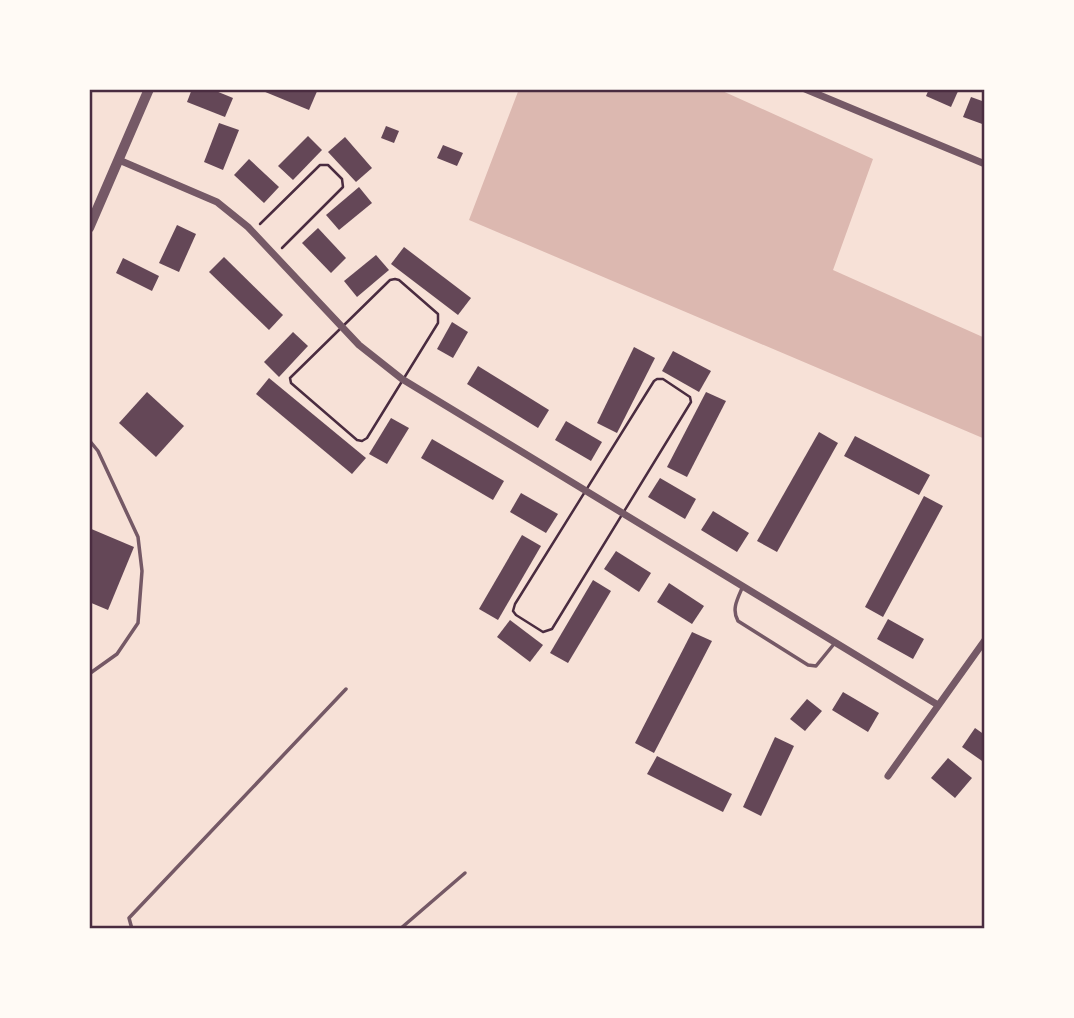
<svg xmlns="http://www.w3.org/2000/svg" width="1074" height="1018" viewBox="0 0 1074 1018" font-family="Quicksand,sans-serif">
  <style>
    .water { fill: #dcb8b0 }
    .building { fill: #644757 }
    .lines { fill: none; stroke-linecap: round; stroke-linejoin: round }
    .path { stroke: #4a2c40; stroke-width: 2.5 }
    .service { stroke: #755966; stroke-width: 3.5 }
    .minor { stroke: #755966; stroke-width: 7 }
    .tertiary { stroke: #755966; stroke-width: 10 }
    .neatline { fill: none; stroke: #4a2c40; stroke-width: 2.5 }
  </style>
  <rect width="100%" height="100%" fill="#f7e1d7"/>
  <polygon class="water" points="519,89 718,89 873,159 833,270 985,338 985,439 469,220"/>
  <g class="building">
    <polygon points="192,89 211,89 233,98 225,117 187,102"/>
    <polygon points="258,89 318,89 309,110"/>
    <polygon points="929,89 959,89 951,107 926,96"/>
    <polygon points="971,97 985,102 985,125 963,117"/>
    <polygon points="219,123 239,130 223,170 204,162"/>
    <polygon points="386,126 399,131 394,143 381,138"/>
    <polygon points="308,136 322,150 293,180 278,166"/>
    <polygon points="345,137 372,168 356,182 328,152"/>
    <polygon points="443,145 463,153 457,166 437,158"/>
    <polygon points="249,159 279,187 264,203 234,175"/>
    <polygon points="359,187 372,203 339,230 326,215"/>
    <polygon points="177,225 196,234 179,272 159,263"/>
    <polygon points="318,228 346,258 331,273 302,243"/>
    <polygon points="404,247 471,298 458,315 391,264"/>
    <polygon points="376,255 389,270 357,297 344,281"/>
    <polygon points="224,257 283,315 269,330 209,272"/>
    <polygon points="123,258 159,276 152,291 116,273"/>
    <polygon points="452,322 468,332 453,358 437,349"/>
    <polygon points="293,332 308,346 279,377 264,362"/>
    <polygon points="634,347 655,358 617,433 597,423"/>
    <polygon points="673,351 711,371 699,392 662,371"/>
    <polygon points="478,366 549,410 538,428 467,384"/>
    <polygon points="269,378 366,458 352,474 256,394"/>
    <polygon points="147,392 184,426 156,457 119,423"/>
    <polygon points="706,392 726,401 687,477 667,467"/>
    <polygon points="391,418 409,428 387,464 369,454"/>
    <polygon points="566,421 602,442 591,461 555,440"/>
    <polygon points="819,432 838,443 777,552 757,541"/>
    <polygon points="855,436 930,475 919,495 844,456"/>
    <polygon points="432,439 504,481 493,500 421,458"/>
    <polygon points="660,478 696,499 685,519 648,497"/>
    <polygon points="521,493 558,514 546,533 510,512"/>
    <polygon points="924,496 943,506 883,617 865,607"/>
    <polygon points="713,511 749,533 737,552 701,530"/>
    <polygon points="89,528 134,547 108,610 89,602"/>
    <polygon points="522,535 541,546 498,620 479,609"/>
    <polygon points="616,551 651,573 639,592 604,569"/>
    <polygon points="593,580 611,591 568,663 550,653"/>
    <polygon points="669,583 704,606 692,624 657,602"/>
    <polygon points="888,619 924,639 913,659 877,639"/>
    <polygon points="510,620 543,645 530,662 497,637"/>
    <polygon points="692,632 712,641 654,753 635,743"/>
    <polygon points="843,692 879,713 868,732 832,710"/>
    <polygon points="807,699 822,711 805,731 790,719"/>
    <polygon points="975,728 985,735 985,763 962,747"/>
    <polygon points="775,737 794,746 761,816 743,807"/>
    <polygon points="657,756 732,794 723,812 647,774"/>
    <polygon points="948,758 972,778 955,798 931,778"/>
  </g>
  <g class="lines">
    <g class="path">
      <polyline points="260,224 320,165 328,165 342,179 343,187 282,248"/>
      <polygon points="395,279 399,280 438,314 438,323 367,438 362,441 357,440 291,383 290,378 390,280"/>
      <polygon points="657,379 663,379 690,397 691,402 552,629 543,632 516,615 513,611 515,604 654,381"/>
    </g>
    <g class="service">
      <polyline points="89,440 98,451 138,537 142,571 138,623 117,654 89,674"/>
      <path d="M743,586C738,598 731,609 738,621L808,665L816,666L834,644"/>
      <polyline points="132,929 129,918 346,689"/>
      <polyline points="400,929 465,873"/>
    </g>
    <g class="minor">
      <polyline points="805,89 985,164"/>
      <polyline points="119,160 217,202 248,227 359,345 402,379 938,705"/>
      <polyline points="888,776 985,640"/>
    </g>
    <polyline class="tertiary" points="89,228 149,89"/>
  </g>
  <rect width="1074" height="1018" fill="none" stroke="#fffaf5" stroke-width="182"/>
  <rect x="91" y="91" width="892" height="836" class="neatline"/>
</svg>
